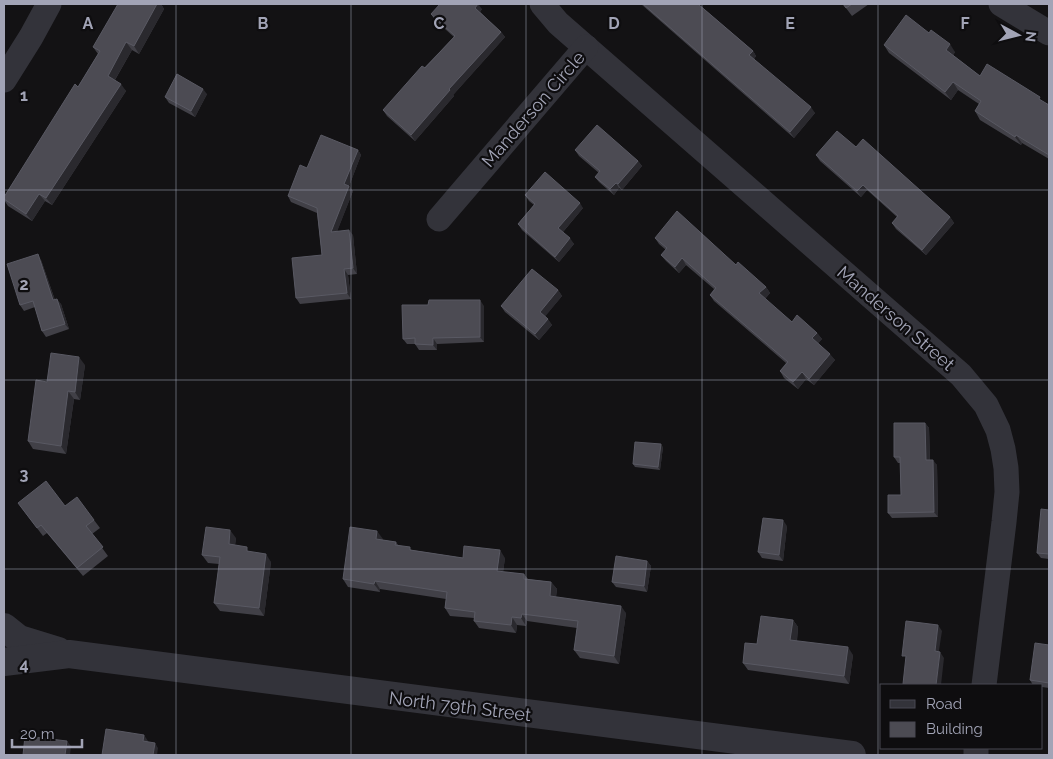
<svg xmlns="http://www.w3.org/2000/svg" width="1053" height="759" viewBox="0 0 1053 759" font-family="Raleway,sans-serif">
  <style>
    .lines { fill: none; stroke-linecap: round; stroke-linejoin: round }
    .minor { stroke: #33333a; stroke-width: 25 }
    .tertiary { stroke: #33333a; stroke-width: 28 }
    .wall { fill: #414047 }
    .shaded-wall { fill: #2a292e }
    .building { fill: #4c4b53; stroke: #595963 }
    .grid { fill: none; stroke: #a2a4b6; stroke-width: 1; stroke-opacity: 0.55 }
    .labels { text-anchor: middle; dominant-baseline: central; stroke-width: 4.5; stroke-linejoin: round; paint-order: stroke }
    .street-label { font-size: 18px; fill: #a2a4b6; stroke: #0e0d0f }
    .grid-label { font-size: 16px; text-anchor: middle; font-weight: bold; fill: #a2a4b6; stroke: #0e0d0f; stroke-width: 4.5; stroke-linejoin: round; paint-order: stroke }
  </style>
  <rect width="100%" height="100%" fill="#131214"/>
  <g class="lines">
    <g class="minor">
      <polyline points="542,4 558,23 961,375 986,405 998,430 1003,449 1006,468 1007,492 1004,522 984,685"/>
      <polyline points="1001,4 1049,33"/>
      <polyline points="4,80 31,37 49,4"/>
      <polyline points="439,219 586,47"/>
      <polyline points="976,755 976,748"/>
    </g>
    <g class="tertiary">
      <polyline points="4,627 19,639 58,651"/>
      <polyline points="4,662 69,654 852,755"/>
    </g>
  </g>
  <g class="wall">
    <polygon points="161,4 164,9 139,54 132,50 115,80 126,91 52,205 45,201 32,221 8,206 4,200 4,197 78,87 98,54 93,47"/>
    <polygon points="641,4 698,4 753,51 756,56 754,59 815,113 794,138"/>
    <polygon points="843,4 869,4 852,16"/>
    <polygon points="482,9 480,12 501,32 505,37 453,95 454,96 415,141 387,116 383,110 454,37 435,20 431,14"/>
    <polygon points="884,45 955,52 953,55 980,76 1042,101 1049,105 1049,159 1022,143 1021,145 980,120 975,111 979,104 958,90 951,100 889,53"/>
    <polygon points="207,94 195,117 169,103 165,97"/>
    <polygon points="358,150 361,155 349,186 353,191 337,231 353,235 357,274 348,275 351,299 300,304 296,298 322,255 317,213 291,202 288,196 307,168"/>
    <polygon points="575,150 638,161 642,166 622,190 619,188 614,195 599,182 595,177 599,173 579,156"/>
    <polygon points="816,155 950,217 954,223 926,255 896,229 892,223 897,217 867,190 861,197 820,161"/>
    <polygon points="525,195 583,208 563,232 574,244 559,262 522,230 518,224 534,205 529,201"/>
    <polygon points="655,238 736,265 766,287 770,293 765,299 792,322 817,333 822,339 818,343 835,360 814,385 806,379 798,389 784,378 780,371 786,363 714,301 710,295 714,289 686,265 679,273 666,261 661,255 666,250 659,244"/>
    <polygon points="41,260 55,300 61,304 69,329 46,337 42,331 35,307 24,311 20,305"/>
    <polygon points="558,290 562,296 545,316 552,325 539,340 505,312 501,306"/>
    <polygon points="484,306 484,342 437,344 437,350 419,350 415,344 407,344 403,339"/>
    <polygon points="85,365 80,400 74,399 66,454 33,449 28,441 47,382"/>
    <polygon points="925,423 929,428 930,460 937,465 938,517 892,518 888,513 901,495 900,463 898,463 894,457"/>
    <polygon points="663,447 660,470 635,467 633,464"/>
    <polygon points="18,503 65,506 94,520 100,528 92,534 108,556 83,576 47,533 43,536"/>
    <polygon points="1049,510 1049,559 1041,558 1037,553"/>
    <polygon points="787,526 783,561 762,558 758,552"/>
    <polygon points="236,538 235,545 271,562 264,616 220,611 214,603 219,564 208,563 202,555"/>
    <polygon points="383,539 382,540 396,542 398,545 412,550 463,558 505,558 503,572 524,574 528,579 551,582 557,589 556,597 626,613 619,664 580,658 574,650 577,628 527,621 526,626 517,625 516,633 479,628 474,621 474,618 450,616 445,608 446,599 380,589 380,592 348,587 343,579"/>
    <polygon points="647,561 651,566 647,592 616,587 612,582"/>
    <polygon points="793,620 798,627 797,641 853,655 849,684 748,670 743,663 757,644"/>
    <polygon points="1049,645 1049,688 1042,687 1042,685 1033,685 1030,680"/>
  </g>
  <g class="shaded-wall">
    <polygon points="157,4 161,4 164,9 139,54 134,46"/>
    <polygon points="478,4 482,9 479,13 475,8"/>
    <polygon points="501,32 505,37 453,95 454,96 415,141 411,135 449,89"/>
    <polygon points="126,42 132,50 113,83 108,76"/>
    <polygon points="950,44 955,52 952,58 946,50"/>
    <polygon points="753,51 756,56 753,61 749,55"/>
    <polygon points="953,82 958,90 951,100 945,92"/>
    <polygon points="121,84 126,91 52,205 46,198"/>
    <polygon points="203,89 207,94 195,117 191,111"/>
    <polygon points="811,107 815,113 794,138 790,132"/>
    <polygon points="1016,135 1022,143 1021,145 1015,137"/>
    <polygon points="358,150 361,155 348,189 344,184"/>
    <polygon points="638,161 642,166 622,190 618,184"/>
    <polygon points="616,183 619,188 614,195 610,189"/>
    <polygon points="863,185 867,190 861,197 857,191"/>
    <polygon points="349,186 353,191 335,237 331,232"/>
    <polygon points="39,194 45,201 32,221 26,214"/>
    <polygon points="580,203 583,208 562,233 558,228"/>
    <polygon points="950,217 954,223 926,255 922,250"/>
    <polygon points="349,230 353,235 357,274 353,268"/>
    <polygon points="570,238 574,244 559,262 555,257"/>
    <polygon points="38,254 41,260 57,306 53,300"/>
    <polygon points="682,258 686,265 679,273 675,267"/>
    <polygon points="344,269 348,275 351,299 347,293"/>
    <polygon points="766,287 770,293 764,300 759,293"/>
    <polygon points="558,290 562,296 544,318 540,312"/>
    <polygon points="57,299 61,304 69,329 65,324"/>
    <polygon points="480,300 484,306 484,342 480,337"/>
    <polygon points="548,319 552,325 539,340 535,334"/>
    <polygon points="817,333 822,339 817,345 812,338"/>
    <polygon points="433,338 437,344 437,350 433,345"/>
    <polygon points="830,354 835,360 814,385 809,379"/>
    <polygon points="79,357 85,365 80,400 75,392"/>
    <polygon points="802,372 806,379 798,389 793,382"/>
    <polygon points="68,391 74,399 66,454 61,446"/>
    <polygon points="925,423 929,428 930,465 926,460"/>
    <polygon points="661,444 663,447 660,470 658,467"/>
    <polygon points="933,460 937,465 938,517 934,512"/>
    <polygon points="783,520 787,526 783,561 779,555"/>
    <polygon points="230,530 236,538 234,553 229,544"/>
    <polygon points="377,531 383,539 382,546 376,539"/>
    <polygon points="500,550 505,558 502,579 497,571"/>
    <polygon points="266,554 271,562 264,616 259,608"/>
    <polygon points="647,561 651,566 647,592 644,586"/>
    <polygon points="375,581 380,589 380,592 374,584"/>
    <polygon points="551,582 557,589 555,603 550,596"/>
    <polygon points="621,606 626,613 619,664 614,656"/>
    <polygon points="522,614 527,621 526,626 521,618"/>
    <polygon points="512,617 517,625 516,633 511,625"/>
    <polygon points="793,620 798,627 796,648 790,640"/>
    <polygon points="938,625 942,631 938,657 935,651"/>
    <polygon points="848,647 853,655 849,684 844,676"/>
    <polygon points="940,652 944,658 941,685 936,685"/>
    <polygon points="144,735 148,741 147,746 143,741"/>
    <polygon points="67,741 71,746 70,755 65,755"/>
    <polygon points="155,743 158,748 157,755 153,755"/>
  </g>
  <g class="building">
    <polygon points="118,4 157,4 134,46 126,42 108,76 121,84 46,198 39,194 26,214 4,199 4,197 75,84 78,87 100,51 93,47"/>
    <polygon points="440,4 478,4 475,8 501,32 449,89 450,90 411,135 383,110 422,66 425,68 455,36 431,14"/>
    <polygon points="643,4 698,4 753,51 749,55 811,107 790,132"/>
    <polygon points="843,4 852,4 846,8"/>
    <polygon points="906,15 929,33 931,30 950,44 946,50 980,76 987,64 1040,97 1039,99 1049,105 1049,155 1016,135 1015,137 975,111 981,101 953,82 945,92 884,45"/>
    <polygon points="177,74 203,89 191,111 165,97"/>
    <polygon points="597,125 638,161 618,184 616,183 610,189 595,177 600,171 575,150"/>
    <polygon points="837,131 856,147 863,139 950,217 922,250 892,223 898,216 863,185 857,191 816,155"/>
    <polygon points="321,135 358,150 344,184 349,186 331,232 349,230 353,268 344,269 347,293 296,298 292,258 322,255 317,208 288,196 300,165 307,168"/>
    <polygon points="545,172 580,203 558,228 570,238 555,257 518,224 535,204 525,195"/>
    <polygon points="677,211 736,265 738,262 766,287 759,293 792,322 797,315 817,333 812,338 830,354 809,379 802,372 793,382 780,371 788,362 710,295 716,288 682,258 675,267 661,255 667,248 655,238"/>
    <polygon points="38,254 53,300 57,299 65,324 42,331 33,301 20,305 7,264"/>
    <polygon points="532,269 558,290 540,312 548,319 535,334 501,306"/>
    <polygon points="429,300 480,300 480,337 433,338 433,345 415,344 415,338 403,339 402,305 428,305"/>
    <polygon points="51,353 79,357 75,392 68,391 61,446 28,441 36,380 47,382"/>
    <polygon points="894,423 925,423 926,460 933,460 934,512 888,513 888,495 901,495 900,457 894,457"/>
    <polygon points="635,442 661,444 658,467 633,464"/>
    <polygon points="46,481 65,506 77,497 94,520 86,526 103,547 77,568 41,525 37,528 18,503"/>
    <polygon points="1041,509 1049,510 1049,554 1037,553"/>
    <polygon points="763,518 783,520 779,555 758,552"/>
    <polygon points="206,527 230,530 229,544 247,547 247,551 266,554 259,608 214,603 220,557 202,555"/>
    <polygon points="350,527 377,531 376,539 396,542 395,545 410,547 410,550 463,558 464,546 500,550 497,571 524,574 524,579 551,582 550,596 621,606 614,656 574,650 578,621 522,614 521,618 512,617 511,625 474,621 475,612 445,608 447,592 375,581 374,584 343,579"/>
    <polygon points="616,556 647,561 644,586 612,582"/>
    <polygon points="761,616 793,620 790,640 848,647 844,676 743,663 745,643 757,644"/>
    <polygon points="906,621 938,625 935,651 940,652 936,685 912,685 903,684 906,656 902,656"/>
    <polygon points="1035,643 1049,645 1049,683 1030,680"/>
    <polygon points="106,729 144,735 143,741 155,743 153,755 102,755"/>
    <polygon points="25,736 67,741 65,755 23,755"/>
  </g>
  <path class="grid" d="M176,4V755M351,4V755M526,4V755M702,4V755M878,4V755M4,190H1049M4,380H1049M4,569H1049"/>
  <g class="labels">
    <g class="street-label">
      <text transform="translate(533 109) rotate(-49)">Manderson Circle</text>
      <text transform="translate(896 318) rotate(41)">Manderson Street</text>
      <text transform="translate(460 706) rotate(7)">North 79th Street</text>
    </g>
  </g>
  <g class="grid-label">
    <text x="88" y="29">A</text>
    <text x="263" y="29">B</text>
    <text x="439" y="29">C</text>
    <text x="614" y="29">D</text>
    <text x="790" y="29">E</text>
    <text x="965" y="29">F</text>
    <text x="24" y="101">1</text>
    <text x="24" y="290">2</text>
    <text x="24" y="480">3</text>
    <text x="24" y="670">4</text>
  </g>
  <rect width="1053" height="759" fill="none" stroke="#a2a4b6" stroke-width="10"/>
  <rect x="880" y="684" width="162" height="65" fill="#0e0d0f" stroke="#494952"/>
  <rect x="890" y="700" width="25" height="8" fill="#33333a" stroke="#494952"/>
  <text x="926" y="709" font-size="15" fill="#a2a4b6">Road</text>
  <rect x="890" y="722" width="25" height="15" fill="#4c4b53" stroke="#494952"/>
  <text x="926" y="734" font-size="15" fill="#a2a4b6">Building</text>
  <g transform="translate(1018 35) rotate(97)" stroke="#0e0d0f" stroke-width="4" paint-order="stroke">
  <path d="M0-4L9 19L0 12L-9 19Z" fill="#a2a4b6"/>
  <text y="-8" font-size="14" font-weight="bold" text-anchor="middle" fill="#a2a4b6">N</text>
  </g>
  <path d="M12 739v8h70v-8" fill="none" stroke="#a2a4b6" stroke-width="2.5"/>
  <text x="20" y="739" font-size="15" fill="#a2a4b6" stroke="#0e0d0f" stroke-width="4" paint-order="stroke">20 m</text>
</svg>
